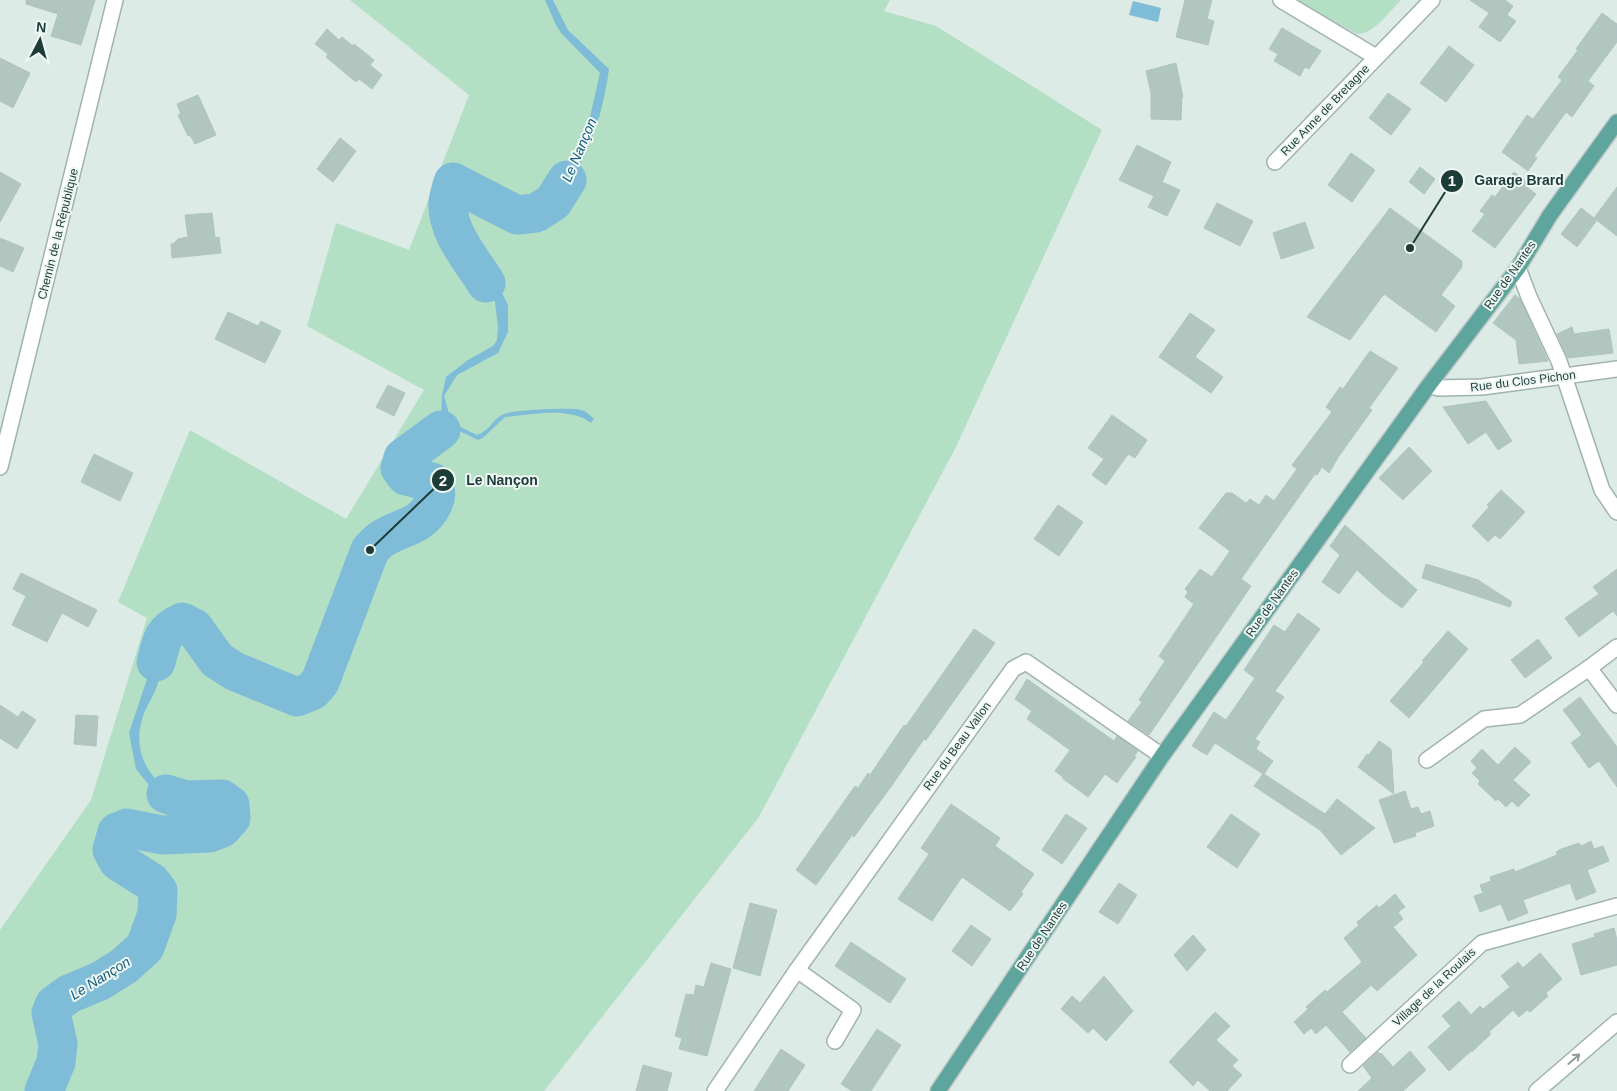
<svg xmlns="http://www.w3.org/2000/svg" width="1617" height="1091" viewBox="0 0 1617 1091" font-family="Arial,sans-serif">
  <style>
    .green { fill: #b3dfc5 }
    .water { fill: #7ebcd7 }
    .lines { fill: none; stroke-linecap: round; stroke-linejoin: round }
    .river { stroke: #7ebcd7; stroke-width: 39 }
    .building { fill: #b2c6c0; stroke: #afc5bf }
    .minor-casing { stroke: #a0b3af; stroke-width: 18 }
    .major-casing { stroke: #c0c8c7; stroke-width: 18 }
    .minor { stroke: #fff; stroke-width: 15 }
    .major { stroke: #5da59d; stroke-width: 15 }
    .oneway { stroke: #8e9e9c }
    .labels { text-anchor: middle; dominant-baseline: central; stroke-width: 4; stroke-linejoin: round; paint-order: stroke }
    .street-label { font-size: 12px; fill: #1d3c38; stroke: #eef7f4 }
    .water-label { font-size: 14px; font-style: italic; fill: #125c7d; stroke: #eef7f4 }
    .leader { fill: none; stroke: #1d3c38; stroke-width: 2 }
    .callout-dot { fill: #1d3c38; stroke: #eef7f4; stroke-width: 2 }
    .mark-label { font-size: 15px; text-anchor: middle; font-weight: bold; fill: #fff }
    .callout-label { font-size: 14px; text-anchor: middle; font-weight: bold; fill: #1d3c38; stroke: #eef7f4; stroke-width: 4; stroke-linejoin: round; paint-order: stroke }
  </style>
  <rect width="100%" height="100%" fill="#ddebe7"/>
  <g class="green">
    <polygon points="350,0 890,0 884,11 936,26 1102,130 955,449 759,817 544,1091 0,1091 0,930 91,800 147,618 118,602 190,430 346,519 424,390 307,326 336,223 409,250 469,95"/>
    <path d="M1296,0H1401C1390,11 1373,35 1357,34Z"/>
  </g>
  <g class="water">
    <path d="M545,0H553L568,30L609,69C607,84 604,99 600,114C596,128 590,143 584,156C572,182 554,231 520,229C496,228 476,207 456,197L449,228L495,279L508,305V332L498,353L457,375L444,396L452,423L477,435C490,431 493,418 504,414C513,410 572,407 581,410C586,411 590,415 594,419L591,423C569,406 531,415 505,417L484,437L478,440L451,427L435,440L402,462L401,467L405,472C415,473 433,467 439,480C442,485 441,495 442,501L429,518L414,533L394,541L368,554C358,601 336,645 322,691L315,700L295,709L207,674L192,651L183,633L174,631C153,647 164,662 158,683C155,693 149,702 145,711C135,734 138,757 153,776C160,785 169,794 181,796C202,790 223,778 244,791C253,807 248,817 236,828C232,832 227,837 221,840C207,846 186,849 171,848C157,848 141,841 127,836H121L113,839L110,860L151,871L161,878C161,904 155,930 146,954L126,964L108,989L62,1007L50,1014L66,1041L67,1049L52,1091H39L44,1082L53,1055L44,1013L53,1001L106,977L118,965L142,946L146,935L153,900L152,889L109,861L103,852L114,828L167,839L181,838L214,833L228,818L224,806L225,799L182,801L161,796L152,789L136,769L129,733L150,670L156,639L168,625L183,622L207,656L220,668L291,700L307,693L317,679L364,550C367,547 371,543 376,540C392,530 412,529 423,513C433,500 432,494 426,479L408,477L399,479L392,462L401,457L437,431L441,420L442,395L446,377L468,360L493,346L497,340L498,327L495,302L452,240C450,237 446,234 444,231C438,217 443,195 447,182L498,210L516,217L534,213L545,207L554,196L571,164L590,117L600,73L561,33L556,25Z"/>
    <polygon points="1133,1 1161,8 1158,22 1129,15"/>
  </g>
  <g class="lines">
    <g class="river">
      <path d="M486,283C471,259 446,231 448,202C449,195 451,189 453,182L517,215L536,213L553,202L567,180"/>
      <path d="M156,662C162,641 161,632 182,622L194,628L217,660L234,671L297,697L312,691L320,682L370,550C374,546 377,542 382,539C401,526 421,528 433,504C437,496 437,490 432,482L406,476L400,468L403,458L441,430"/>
      <polyline points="44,1091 56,1062 58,1044 51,1013 54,1005 69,994 100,981 124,966 145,947 157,914 158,891 151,882 118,861 112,850 117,832 127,828 162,835 209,833 222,828 231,818 230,805 222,799 186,800 166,794"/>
    </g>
  </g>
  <g class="building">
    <polygon points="26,0 95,0 81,45 51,36 58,14 26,4"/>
    <polygon points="1185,0 1212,0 1207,19 1214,21 1208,45 1176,37"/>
    <polygon points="1470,0 1505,0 1513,6 1507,15 1516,21 1500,42 1479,27 1489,13"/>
    <polygon points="1602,13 1617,24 1617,42 1588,81 1594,86 1572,117 1566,112 1534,156 1537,158 1528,171 1502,152 1527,115 1533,119 1562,80 1558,77 1578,50 1576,49"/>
    <polygon points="1282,28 1321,51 1309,69 1305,67 1300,76 1274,61 1278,54 1269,49"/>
    <polygon points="327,29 339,40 342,37 353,46 354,44 374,60 370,65 382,75 372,89 359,79 356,82 326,57 328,54 315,44"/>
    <polygon points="1449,46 1474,65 1446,102 1420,83"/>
    <polygon points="0,58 30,73 13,108 0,101"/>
    <polygon points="1176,63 1183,97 1182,97 1181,120 1151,119 1151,93 1146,71"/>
    <polygon points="1388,93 1411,109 1391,135 1369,118"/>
    <polygon points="198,95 216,135 195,144 190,135 188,136 178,115 181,114 177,104"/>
    <polygon points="340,138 356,151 333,182 317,169"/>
    <polygon points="1137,145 1171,162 1162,182 1180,190 1167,216 1148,207 1154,196 1119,180"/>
    <polygon points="1351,153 1375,170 1352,202 1328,185"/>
    <polygon points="1420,167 1435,179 1424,194 1409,182"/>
    <polygon points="0,172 21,184 0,222"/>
    <polygon points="1514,172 1527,182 1524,185 1536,194 1495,248 1472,231 1485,214 1480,211 1492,195 1495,197"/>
    <polygon points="1617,187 1617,236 1594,218 1597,220 1577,247 1561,234 1581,208 1594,218"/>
    <polygon points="1217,203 1253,221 1240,246 1204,228"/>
    <polygon points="1390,208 1462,261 1462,267 1441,295 1455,306 1436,332 1384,294 1350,340 1307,317"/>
    <polygon points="212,213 215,238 219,237 221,253 172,258 171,244 173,244 178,239 188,237 185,215"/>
    <polygon points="1305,222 1314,248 1281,259 1273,233"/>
    <polygon points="0,238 24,248 13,272 0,266"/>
    <polygon points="1515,295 1520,299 1548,361 1519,364 1516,340 1493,323"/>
    <polygon points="228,312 258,326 261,321 281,331 265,363 215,339"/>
    <polygon points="1190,313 1215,330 1195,357 1223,377 1211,393 1159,357"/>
    <polygon points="1572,327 1574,334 1609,329 1613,353 1568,358 1557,334"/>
    <polygon points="1370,351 1398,368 1369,408 1372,410 1339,456 1329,473 1322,467 1317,475 1315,474 1241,579 1251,586 1149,735 1128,721 1142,702 1139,700 1165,661 1159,656 1194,604 1185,597 1188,592 1185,589 1200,569 1212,577 1230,551 1199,528 1226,493 1232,493 1246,503 1250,499 1259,505 1266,495 1274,501 1297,469 1292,465 1332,412 1326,407 1340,387 1343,389"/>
    <polygon points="388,385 405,393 394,416 376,407"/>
    <polygon points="1486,401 1512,441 1498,450 1486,432 1468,444 1443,407"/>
    <polygon points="1112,415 1147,440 1135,458 1128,454 1106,485 1092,475 1104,459 1088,448"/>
    <polygon points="1409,447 1432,471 1403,500 1379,478"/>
    <polygon points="94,454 133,473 120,501 81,482"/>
    <polygon points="1501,490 1525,512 1500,539 1495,535 1488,542 1472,526 1489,507 1487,505"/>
    <polygon points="1058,505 1083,522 1059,556 1034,539"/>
    <polygon points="1345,525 1417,590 1402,608 1382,593 1357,570 1339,594 1322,582 1340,555 1330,546"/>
    <polygon points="1426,564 1478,580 1512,602 1510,607 1422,578"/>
    <polygon points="1617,569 1617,616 1613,611 1579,637 1565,618 1599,594 1593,587"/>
    <polygon points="21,573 97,610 88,627 62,613 47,642 12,625 26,596 13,589"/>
    <polygon points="1298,613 1320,629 1275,691 1284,697 1255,739 1260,742 1256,749 1273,761 1264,774 1325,814 1337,799 1375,828 1341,855 1320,830 1254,786 1263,774 1215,743 1207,755 1192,746 1214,712 1226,720 1255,678 1244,670 1274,625 1285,632"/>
    <polygon points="974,629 995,643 926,740 924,739 890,788 854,837 852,835 816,885 796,870 855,786 858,788 868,773 870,775 904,725 906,726"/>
    <polygon points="1448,631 1468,649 1409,718 1390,701 1424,662 1422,661"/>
    <polygon points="1538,639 1552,658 1525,678 1511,660"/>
    <polygon points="1027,679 1114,741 1117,736 1138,751 1134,756 1136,757 1117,783 1105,774 1088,797 1062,778 1063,777 1055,771 1070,750 1027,719 1032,711 1015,699"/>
    <polygon points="1580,697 1617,747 1617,787 1599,761 1589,768 1571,743 1582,735 1563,710"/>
    <polygon points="0,705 18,717 22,711 36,720 17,749 0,738"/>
    <polygon points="76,715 98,716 96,746 74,744"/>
    <polygon points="1379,741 1391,749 1394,794 1358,767 1367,754 1369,755"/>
    <polygon points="1515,747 1531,762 1513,780 1530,795 1518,807 1512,801 1506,807 1498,799 1496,801 1478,784 1480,781 1472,773 1477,768 1471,761 1482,749 1498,765"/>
    <polygon points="1405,791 1411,809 1418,807 1421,814 1430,811 1434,826 1415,833 1416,836 1394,843 1379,800"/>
    <polygon points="951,804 1000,838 995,846 1034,874 1021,892 1023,894 1010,911 962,877 932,921 898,899 929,854 921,848"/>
    <polygon points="1066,814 1087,828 1062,864 1042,850"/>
    <polygon points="1231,814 1260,834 1237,868 1207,847"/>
    <polygon points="1591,841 1594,849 1603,846 1609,861 1587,870 1596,892 1576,900 1570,883 1523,900 1528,913 1508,921 1501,904 1480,912 1474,896 1483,893 1480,885 1491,881 1490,877 1514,869 1515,872 1557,855 1556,852 1561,849 1579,843 1581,846"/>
    <polygon points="1119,883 1137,895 1118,924 1099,912"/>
    <polygon points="1395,894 1405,907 1398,912 1403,919 1393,927 1417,955 1377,991 1371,985 1342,1012 1366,1038 1350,1052 1326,1025 1316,1034 1311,1028 1304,1034 1294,1022 1308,1009 1306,1007 1325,990 1327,992 1362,962 1344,938 1359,925 1357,922 1362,918 1377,905 1379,908"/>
    <polygon points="750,903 777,910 760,976 733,968"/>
    <polygon points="971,925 991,939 972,966 952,951"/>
    <polygon points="1614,928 1617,940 1617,965 1581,975 1572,944 1595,937 1594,934"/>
    <polygon points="1193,935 1206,950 1187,971 1174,955"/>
    <polygon points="851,942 906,979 890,1003 835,966"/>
    <polygon points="1540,953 1562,979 1546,993 1548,996 1530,1012 1527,1010 1519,1017 1513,1010 1489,1032 1491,1034 1480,1044 1472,1052 1471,1051 1449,1071 1428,1047 1451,1026 1442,1016 1459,1001 1471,1015 1480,1006 1483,1009 1510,987 1501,976 1518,962 1523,968"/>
    <polygon points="711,963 731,969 707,1056 679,1049 682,1038 675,1036 686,994 694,995 696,985 704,987"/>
    <polygon points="1104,976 1133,1011 1106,1041 1093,1028 1088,1033 1061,1009 1072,996 1080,1003"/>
    <polygon points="1215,1012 1230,1026 1216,1040 1238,1060 1232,1066 1242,1075 1227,1091 1210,1091 1198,1080 1193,1086 1169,1062"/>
    <polygon points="877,1029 901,1045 871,1091 852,1091 841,1084"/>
    <polygon points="781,1049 805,1065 788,1091 754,1091"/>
    <polygon points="1410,1051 1426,1070 1403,1091 1358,1091 1372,1078 1363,1066 1378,1052 1380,1054 1381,1053 1393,1067"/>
    <polygon points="643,1065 672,1073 667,1091 636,1091"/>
  </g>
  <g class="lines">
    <defs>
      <g id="minor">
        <polyline points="1281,0 1376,57"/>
        <polyline points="1275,162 1432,0"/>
        <polyline points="1518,268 1529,297 1559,361 1602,490 1617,512"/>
        <polyline points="1429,385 1438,388 1482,387 1617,369"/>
        <polyline points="0,467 115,0"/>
        <polyline points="1589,668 1617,705"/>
        <polyline points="1427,760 1484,719 1520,715 1589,668 1617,647"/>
        <polyline points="797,970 853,1010 835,1041"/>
        <polyline points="1350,1065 1482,943 1617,906"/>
        <polyline points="715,1091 797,970 1013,669 1026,662 1162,756"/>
        <polyline points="1537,1091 1617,1022"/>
      </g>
      <polyline id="major" points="938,1091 1162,756 1429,385 1518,268 1550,215 1617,122"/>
    </defs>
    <use href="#minor" class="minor-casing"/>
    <use href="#major" class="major-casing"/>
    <use href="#minor" class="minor"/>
    <use href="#major" class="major"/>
  </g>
  <defs><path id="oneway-shaft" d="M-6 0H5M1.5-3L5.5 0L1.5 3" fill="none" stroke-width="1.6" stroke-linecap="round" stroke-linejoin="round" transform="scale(1.25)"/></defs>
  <use class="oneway" href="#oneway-shaft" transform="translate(1574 1059) rotate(-41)"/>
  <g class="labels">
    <g class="street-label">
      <text transform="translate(1325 110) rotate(-46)">Rue Anne de Bretagne</text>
      <text transform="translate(58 234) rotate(-76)">Chemin de la République</text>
      <text transform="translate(1510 275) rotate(-55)">Rue de Nantes</text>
      <text transform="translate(1523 381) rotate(-7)">Rue du Clos Pichon</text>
      <text transform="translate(1272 603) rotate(-54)">Rue de Nantes</text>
      <text transform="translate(957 746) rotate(-54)">Rue du Beau Vallon</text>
      <text transform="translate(1042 936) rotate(-56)">Rue de Nantes</text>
      <text transform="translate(1434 987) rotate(-43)">Village de la Roulais</text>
    </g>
    <g class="water-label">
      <text transform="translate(579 150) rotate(-67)">Le Nançon</text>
      <text transform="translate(100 978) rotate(-32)">Le Nançon</text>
    </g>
  </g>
  <path class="leader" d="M1410 248L1452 181M370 550L443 480"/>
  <g class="callout-dot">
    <circle cx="1410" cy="248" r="5"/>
    <circle cx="370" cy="550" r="5"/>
    <circle cx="1452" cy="181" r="12"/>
    <circle cx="443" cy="480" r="12"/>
  </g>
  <g class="mark-label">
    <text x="1452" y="186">1</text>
    <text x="443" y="486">2</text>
  </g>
  <g class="callout-label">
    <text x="1519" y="185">Garage Brard</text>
    <text x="502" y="485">Le Nançon</text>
  </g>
  <g transform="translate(40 40) rotate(6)" stroke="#eef7f4" stroke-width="4" paint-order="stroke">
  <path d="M0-4L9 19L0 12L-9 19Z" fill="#1d3c38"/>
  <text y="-8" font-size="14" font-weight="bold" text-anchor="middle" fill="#1d3c38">N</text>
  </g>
</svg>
